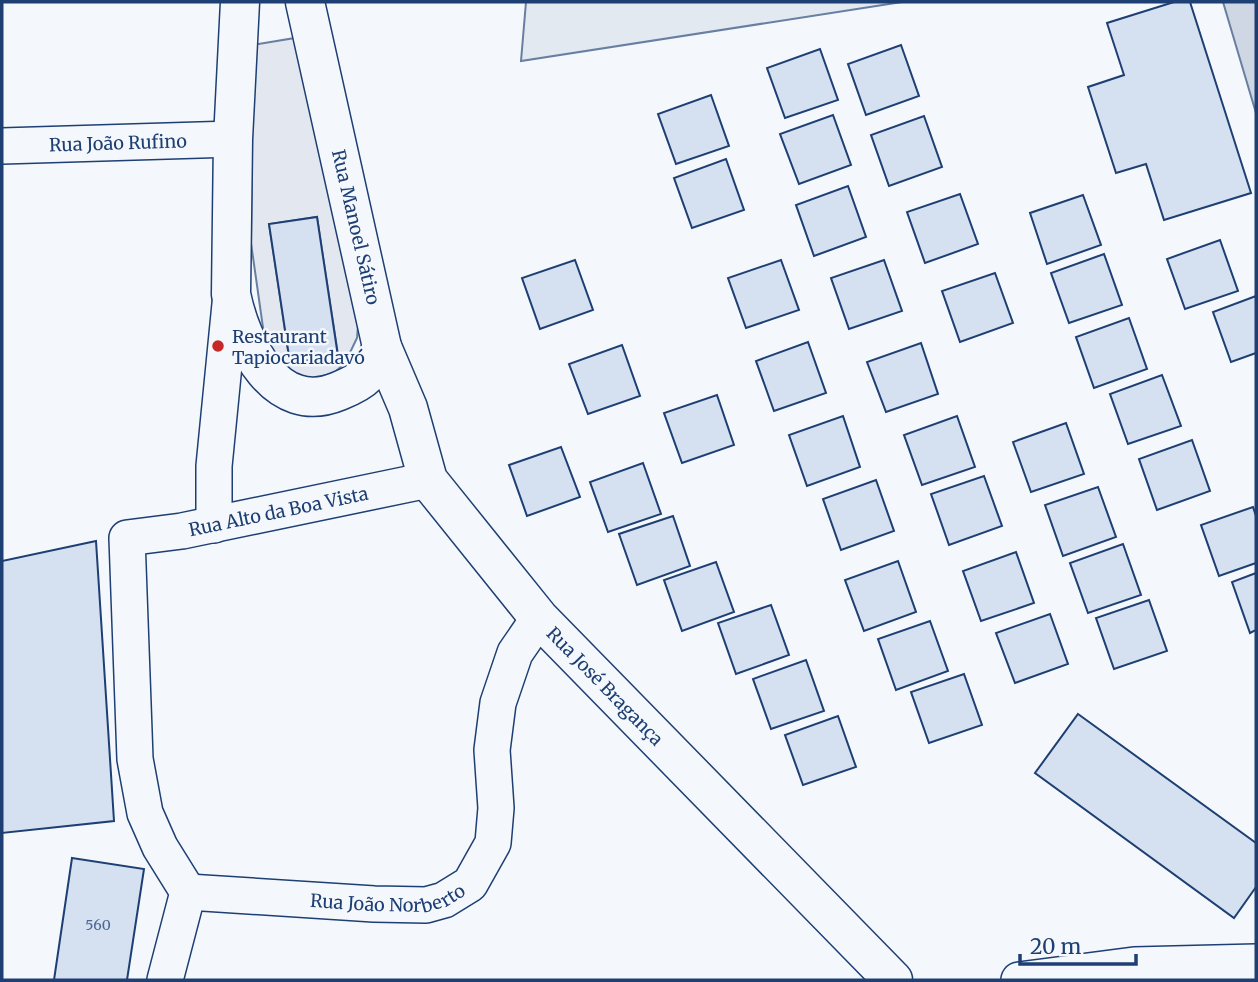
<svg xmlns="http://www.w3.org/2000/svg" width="1258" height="982" viewBox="0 0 1258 982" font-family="Merriweather,serif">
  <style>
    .green { fill: #e3e9f0; stroke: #687fa3; stroke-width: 2 }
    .parking { fill: #e3e8f0; stroke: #687fa3; stroke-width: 2; fill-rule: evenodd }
    .water { fill: #cfd7e4; stroke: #687fa3; stroke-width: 2 }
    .building { fill: #d5e0f0; stroke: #1d3f73; stroke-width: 2 }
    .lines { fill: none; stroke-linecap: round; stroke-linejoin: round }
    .minor-casing { stroke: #1d3f73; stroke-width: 38 }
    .tertiary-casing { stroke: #1d3f73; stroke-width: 41 }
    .secondary-casing { stroke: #1d3f73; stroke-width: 41 }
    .minor { stroke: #f4f7fb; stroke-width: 35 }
    .tertiary { stroke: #f4f7fb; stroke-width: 38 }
    .secondary { stroke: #f4f7fb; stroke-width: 38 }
    .poi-dot { fill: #c62828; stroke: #f4f7fb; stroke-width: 2.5 }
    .labels { text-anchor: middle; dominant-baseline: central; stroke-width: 5; stroke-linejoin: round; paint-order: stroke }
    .number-label { font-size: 14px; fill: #4b6792 }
    .street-label { font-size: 18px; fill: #1d3f73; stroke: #f4f7fb }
    .poi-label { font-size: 18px; fill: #1d3f73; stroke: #f4f7fb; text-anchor: start }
  </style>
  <rect width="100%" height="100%" fill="#f4f7fb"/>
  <polygon class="green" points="526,2 902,2 521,61"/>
  <path class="parking" d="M295,38L359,314L357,338L345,363L335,372L319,378L305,380L267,356L251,243L253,45ZM317,217L338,355L290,363L269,224Z"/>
  <polygon class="water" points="1223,2 1256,2 1256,113"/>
  <g class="building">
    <polygon points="1174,2 1190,2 1251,193 1164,220 1146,164 1116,173 1088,87 1124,75 1107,23"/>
    <polygon points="901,45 919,96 866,115 848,64"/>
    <polygon points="820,49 838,100 785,118 767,68"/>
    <polygon points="711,95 729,146 676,164 658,114"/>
    <polygon points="833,115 851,165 799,184 780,134"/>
    <polygon points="924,116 942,167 889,186 871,135"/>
    <polygon points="726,159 744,210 692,228 674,178"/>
    <polygon points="848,186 866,237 814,256 796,205"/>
    <polygon points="960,194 978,244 925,263 907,212"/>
    <polygon points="1083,195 1101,245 1047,264 1030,213"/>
    <polygon points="317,217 338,356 290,363 269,224"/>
    <polygon points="1220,240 1238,291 1185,309 1167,259"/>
    <polygon points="1104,254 1122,305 1069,323 1051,273"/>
    <polygon points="575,260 593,310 540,329 522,278"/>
    <polygon points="781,260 799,310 746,328 728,278"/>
    <polygon points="884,260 902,311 849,329 831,278"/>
    <polygon points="995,273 1013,323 960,342 942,291"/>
    <polygon points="1256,296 1256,353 1231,362 1213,312"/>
    <polygon points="1129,318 1147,369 1094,388 1076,337"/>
    <polygon points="808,342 826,393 774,411 756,361"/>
    <polygon points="921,343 938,394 886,412 867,362"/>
    <polygon points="622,345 640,396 588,414 569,364"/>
    <polygon points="1162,375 1181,426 1128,444 1110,394"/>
    <polygon points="717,395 734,445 682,463 664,413"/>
    <polygon points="843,416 860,467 807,486 789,435"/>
    <polygon points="957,416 975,467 922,485 904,435"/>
    <polygon points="1066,423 1084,474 1031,492 1013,442"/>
    <polygon points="1192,440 1210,491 1157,510 1139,459"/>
    <polygon points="561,447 580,497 527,516 509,465"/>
    <polygon points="643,463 661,514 608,532 590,482"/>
    <polygon points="984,476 1002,526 949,545 931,494"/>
    <polygon points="876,480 894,531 841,550 823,499"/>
    <polygon points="1098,487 1116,537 1063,556 1045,505"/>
    <polygon points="1253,507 1256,516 1256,563 1219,576 1201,525"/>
    <polygon points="673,516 690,566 637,585 619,534"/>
    <polygon points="96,541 114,821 2,833 2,561"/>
    <polygon points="1123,544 1141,595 1088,613 1070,563"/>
    <polygon points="1016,552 1034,603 981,621 963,571"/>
    <polygon points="898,561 916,612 864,631 845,580"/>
    <polygon points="716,562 734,612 682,631 664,580"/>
    <polygon points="1256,573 1256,630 1250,633 1232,582"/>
    <polygon points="1149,600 1167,651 1114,669 1096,618"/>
    <polygon points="771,605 789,655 736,674 718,623"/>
    <polygon points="1050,614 1068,664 1015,683 996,633"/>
    <polygon points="930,621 948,671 896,690 878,639"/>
    <polygon points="806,660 824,711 771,729 753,679"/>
    <polygon points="964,674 982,725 929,743 911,692"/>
    <polygon points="1078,714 1256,843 1256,887 1234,918 1035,773"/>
    <polygon points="838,716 856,767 803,785 785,735"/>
    <polygon points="72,858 144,869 127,980 54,980"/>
  </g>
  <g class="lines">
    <defs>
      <g id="minor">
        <path id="s1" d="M2,146L233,139"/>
        <polyline points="214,525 214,466 231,294"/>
        <path id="s2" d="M188,892L374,904L426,905L444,900L470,884L493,843L496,808L492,750L498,703L515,653L539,618"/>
        <path id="s3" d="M165,980L188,892L160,847L145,813L135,759L127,538L182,531L428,480"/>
        <polyline points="1019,980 1134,965 1256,962"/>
      </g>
      <g id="tertiary">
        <path id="s4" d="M382,347L408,408L428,480L539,618L893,980"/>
      </g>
      <path id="secondary" d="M240,2L233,139L231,294C241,343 275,418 339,391C366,380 371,374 382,347L305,2"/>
    </defs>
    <use href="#minor" class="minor-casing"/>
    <use href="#tertiary" class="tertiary-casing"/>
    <use href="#secondary" class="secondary-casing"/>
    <use href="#minor" class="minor"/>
    <use href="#tertiary" class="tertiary"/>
    <use href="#secondary" class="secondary"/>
  </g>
  <circle class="poi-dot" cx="218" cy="346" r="7"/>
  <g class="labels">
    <g class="number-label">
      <text x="98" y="925">560</text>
    </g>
    <g class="street-label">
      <text stroke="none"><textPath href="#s1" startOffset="116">Rua João Rufino</textPath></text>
      <text transform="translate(356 227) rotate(77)">Rua Manoel Sátiro</text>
      <text stroke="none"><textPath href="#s3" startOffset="611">Rua Alto da Boa Vista</textPath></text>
      <text stroke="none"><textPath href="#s4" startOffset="413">Rua José Bragança</textPath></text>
      <text stroke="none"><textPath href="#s2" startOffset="201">Rua João Norberto</textPath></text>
    </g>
    <g class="poi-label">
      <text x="232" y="336">Restaurant<tspan x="232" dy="21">Tapiocariadavó</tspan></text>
    </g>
  </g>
  <rect width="1258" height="982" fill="none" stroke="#1d3f73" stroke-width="7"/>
  <path d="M1020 954v10h116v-10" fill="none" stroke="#1d3f73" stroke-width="3.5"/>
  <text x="1030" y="954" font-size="21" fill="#1d3f73" stroke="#f4f7fb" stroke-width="5" paint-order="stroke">20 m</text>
</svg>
